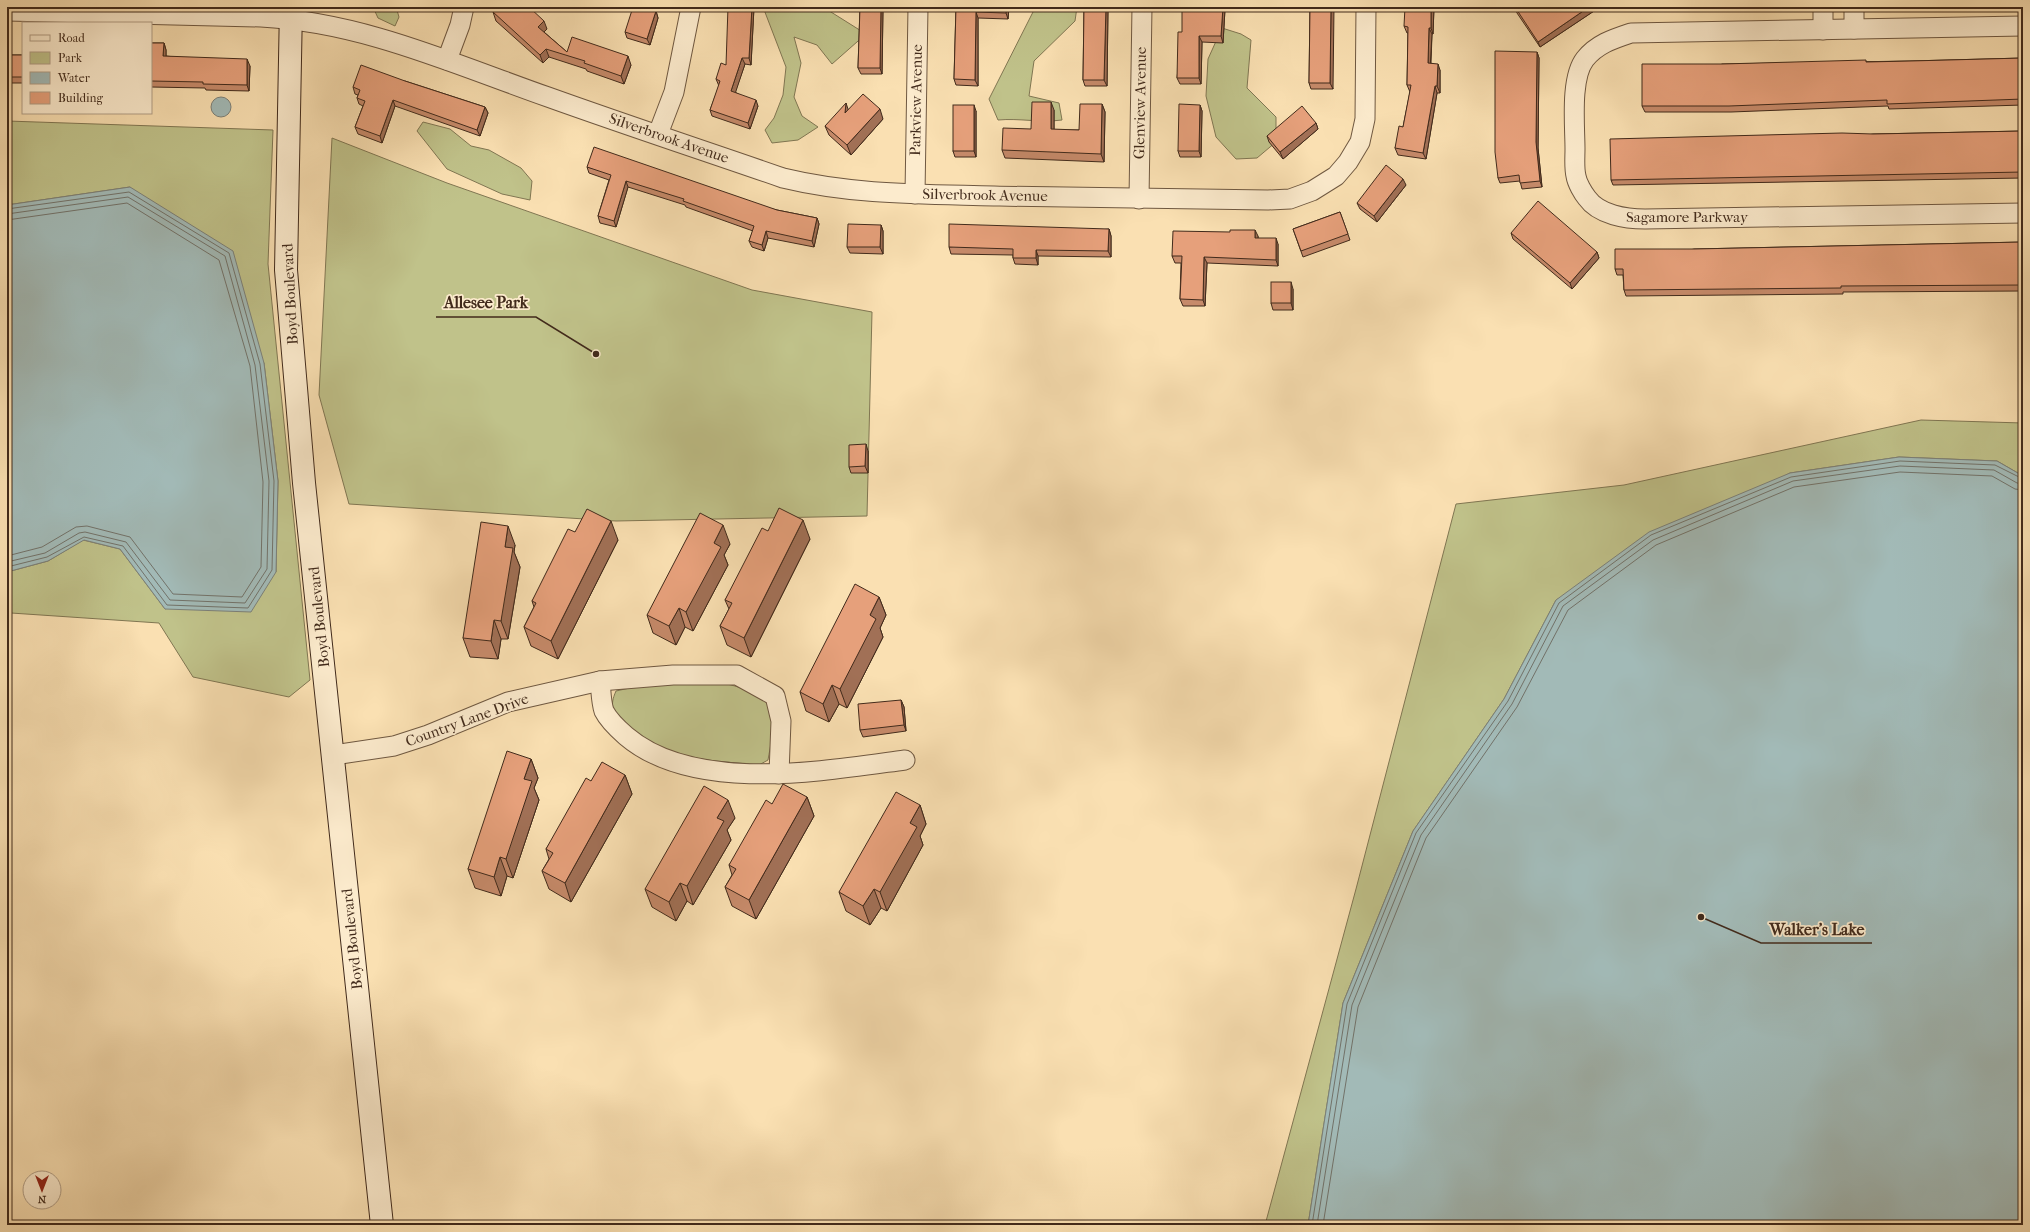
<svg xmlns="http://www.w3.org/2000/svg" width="2030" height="1232" viewBox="0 0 2030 1232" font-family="'IM FELL French Canon',serif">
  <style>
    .green { fill: #c0c28a; stroke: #807652 }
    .water { fill: #a2bab7; stroke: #7b8079 }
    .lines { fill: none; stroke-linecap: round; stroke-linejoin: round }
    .shore { stroke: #727269; stroke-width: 1 }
    .street-casing { stroke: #6f5841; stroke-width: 21 }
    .secondary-casing { stroke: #412a1b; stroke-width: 24 }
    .street { stroke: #fcebcd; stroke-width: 19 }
    .secondary { stroke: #fcebcd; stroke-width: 22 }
    .wall { fill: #c68a6a; stroke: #412a1b }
    .shaded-wall { fill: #a17056; stroke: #412a1b }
    .building { fill: #e6a07b; stroke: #412a1b }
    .labels { text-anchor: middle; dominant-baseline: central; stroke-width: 3.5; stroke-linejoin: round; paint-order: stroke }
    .street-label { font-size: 15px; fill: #412a1b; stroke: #fcebcd }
    .leader { fill: none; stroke: #412a1b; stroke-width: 1.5 }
    .callout-dot { fill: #412a1b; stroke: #fcebcd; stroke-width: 1.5 }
    .callout-label { font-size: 16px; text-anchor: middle; font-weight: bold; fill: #412a1b; stroke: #fcebcd; stroke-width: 3.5; stroke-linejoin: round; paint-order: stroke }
  </style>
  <rect width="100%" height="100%" fill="#fae0b2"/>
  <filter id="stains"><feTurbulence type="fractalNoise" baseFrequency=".005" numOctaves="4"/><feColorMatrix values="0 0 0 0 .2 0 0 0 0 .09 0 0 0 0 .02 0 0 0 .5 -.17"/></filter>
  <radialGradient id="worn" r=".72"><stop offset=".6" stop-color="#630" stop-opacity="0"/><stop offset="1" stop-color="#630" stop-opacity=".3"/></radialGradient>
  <g class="green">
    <polygon points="373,7 396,7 399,17 395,26 378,18"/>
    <polygon points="763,7 823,7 866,34 832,64 817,45 794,37 801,63 794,97 802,116 818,127 798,140 772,143 765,130 774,118 783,95 786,67"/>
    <path d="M1033,7H1077L1075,21L1034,61L1029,96L1059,103L1062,120C1041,123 1019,118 998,120L989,99L1034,10Z"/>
    <polygon points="1222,28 1241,34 1251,40 1247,88 1276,117 1276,142 1257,158 1236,159 1216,137 1206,96 1208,59"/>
    <polygon points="7,121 273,130 268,264 310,680 289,697 193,677 159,623 11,613 7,611 7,572 48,561 83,540 120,549 165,609 276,572 278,481 264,363 130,187 7,205"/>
    <polygon points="423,122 450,129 471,146 489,150 521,168 532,181 530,200 502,194 447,169 417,131"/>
    <polygon points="332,138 447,183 752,290 872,312 867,516 616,521 349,504 319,395"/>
    <polygon points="1921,420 2023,423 2023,476 1997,461 1899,457 1790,473 1556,600 1504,699 1413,831 1343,1003 1308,1225 1265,1225 1356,889 1456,504 1624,485"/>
    <path d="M714,681C734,686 765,690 772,713C776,725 770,747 768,760L759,765C709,760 662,761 624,722C613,710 609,707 616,691L643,685Z"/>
  </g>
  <g class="water">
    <circle cx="221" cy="107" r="10"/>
    <polygon points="130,187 233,251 264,363 278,481 276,572 251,612 165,609 120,549 84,540 48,561 7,572 7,205"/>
    <polygon points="1899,457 1997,461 2023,476 2023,1225 1308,1225 1343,1003 1413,831 1504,699 1556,600 1649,532 1790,473"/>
  </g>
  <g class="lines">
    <g class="shore">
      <polyline points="7,209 129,192 229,253 260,364 274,481 272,570 248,608 167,605 123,546 84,537 47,557 7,567"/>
      <polyline points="7,214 128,197 225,256 255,365 269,481 267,569 245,603 170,600 126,542 85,532 79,533 45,553 7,562"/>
      <polyline points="7,220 127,203 219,260 250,366 263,482 261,567 242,597 173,594 130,537 87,526 76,527 42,547 7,556"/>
      <polyline points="1312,1225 1347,1004 1416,833 1508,701 1559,603 1651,535 1791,477 1900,461 1995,465 2023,479"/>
      <polyline points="1317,1225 1352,1005 1421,835 1512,704 1563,606 1653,540 1793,481 1900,466 1994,470 2017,483 2023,484"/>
      <polyline points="1323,1225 1358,1007 1426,838 1517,707 1568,610 1656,545 1794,487 1900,472 1992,476 2015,489 2023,490"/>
    </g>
    <defs>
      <g id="street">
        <polyline points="1854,7 1854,29"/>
        <path d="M7,11L261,17C362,22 454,64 548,97C626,125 705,151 783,178C853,195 923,194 994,196C1085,198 1176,199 1268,200L1290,199L1312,191L1336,176L1348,162L1360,142L1365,119L1366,7"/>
        <path d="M2023,26L1631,33C1613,39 1597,44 1585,59C1570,78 1575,126 1575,149C1575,158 1574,168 1576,176C1577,183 1583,193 1587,198C1599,215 1626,219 1645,219L2023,213"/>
        <polyline points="1823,30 1823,7"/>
        <polyline points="447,60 460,25 464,7"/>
        <polyline points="658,134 674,92 691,7"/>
        <polyline points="915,194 918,7"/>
        <polyline points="1139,199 1142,7"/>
        <path d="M600,681C601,690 601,702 604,711C609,721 618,729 626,736C694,794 823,771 905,760"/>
        <polyline points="334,755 394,746 428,735 508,702 600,681 673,675 737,675 775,696 781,721 779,774"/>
      </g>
      <polyline id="secondary" points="291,7 286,270 304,483 382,1225"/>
    </defs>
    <use href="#street" class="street-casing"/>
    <use href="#secondary" class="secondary-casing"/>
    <use href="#street" class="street"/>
    <use href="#secondary" class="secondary"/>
  </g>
  <g class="wall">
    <polygon points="401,7 425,7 424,11"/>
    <polygon points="754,7 751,65 745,64 735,92 758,106 750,129 712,116 710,110 719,86 716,79 726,65"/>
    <polygon points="860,7 883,7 882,74 861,74 858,68"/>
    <polygon points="956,7 1009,7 1008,19 978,18 978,86 956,85 954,79"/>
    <polygon points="1084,7 1108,7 1107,86 1085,86 1083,80"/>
    <polygon points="1310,7 1333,89 1311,89 1309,83"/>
    <polygon points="1434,7 1433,34 1432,34 1431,63 1440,70 1440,93 1437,93 1426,159 1398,155 1395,148 1403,127 1410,92 1407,85 1408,33 1407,33 1404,26"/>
    <polygon points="1515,7 1600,7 1540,47 1517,13"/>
    <polygon points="1225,9 1223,43 1202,42 1201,84 1180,84 1177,78 1182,32"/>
    <polygon points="656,11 658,18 650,45 627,38 625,32"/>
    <polygon points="493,12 547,29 544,32 567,52 631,65 624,84 587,71 586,69 549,57 543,63 496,21"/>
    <polygon points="151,43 164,43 166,50 166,56 250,66 249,91 206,90 205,88 151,87"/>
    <polygon points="1537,52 1539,58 1538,148 1542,187 1522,189 1520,181 1500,183 1498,178"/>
    <rect x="7" y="55" width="16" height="28"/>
    <polygon points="2023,58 2023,105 1889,109 1888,106 1731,112 1645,112 1642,106 1722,64 1910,61"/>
    <polygon points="405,81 485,107 488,113 480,136 395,106 382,143 358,134 355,127 363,106 359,104 357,98 358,95 355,94 353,87"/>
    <polygon points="1102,104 1105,112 1104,162 1005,158 1002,150 1031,129 1054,110 1054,130 1079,130"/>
    <polygon points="1200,105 1202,111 1201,157 1180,157 1178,151"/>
    <polygon points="848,110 883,119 851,155 829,135 825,126"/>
    <polygon points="976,111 976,157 955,157 953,151"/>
    <polygon points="1316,123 1318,129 1283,159 1269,142 1267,136"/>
    <polygon points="2023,131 2023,178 1613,185 1611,180 1873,134"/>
    <polygon points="587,167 777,210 817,218 819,224 814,247 768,238 764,251 752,247 749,241 753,231 686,207 685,205 628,187 616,227 600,223 598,216 609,180 589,173"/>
    <polygon points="1406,185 1377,222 1360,209 1357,203"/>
    <polygon points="1340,212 1350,240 1303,257 1293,229"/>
    <polygon points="881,225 883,231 883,254 850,253 847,247"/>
    <polygon points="1109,229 1111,236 1111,257 1038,256 1038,265 1015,264 1013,258 1013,255 951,254 949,247"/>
    <polygon points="1511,233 1597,252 1599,258 1572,289 1513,239"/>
    <polygon points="1258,236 1258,238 1278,244 1278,266 1207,263 1205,306 1183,306 1180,299 1181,263 1175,263 1172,256"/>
    <polygon points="2023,242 2023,291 1843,292 1843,294 1626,296 1624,290 1623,275 1617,275 1615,269 1694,249"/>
    <polygon points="1293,289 1293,310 1273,310 1271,303"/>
    <polygon points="868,451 868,473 851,473 849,467"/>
    <polygon points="768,531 810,539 751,657 727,645 720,626 729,609 725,600"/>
    <polygon points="575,532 618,540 558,659 531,646 524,627 534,607 532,601"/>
    <polygon points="730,544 724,555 728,565 693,631 685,627 676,645 653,633 647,615"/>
    <polygon points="515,545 514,552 520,567 508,639 501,639 498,659 470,657 463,638"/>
    <polygon points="879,597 886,615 880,628 883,637 847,708 839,704 829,722 806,711 800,692"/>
    <polygon points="901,700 904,707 906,731 863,737 860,730"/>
    <polygon points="531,759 538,778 534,788 539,800 513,878 507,876 501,896 475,888 468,869"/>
    <polygon points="625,775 632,794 571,902 549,889 542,871 549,859 546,849 591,781"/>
    <polygon points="807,797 814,816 756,919 732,906 725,887 732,875 729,865 772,804"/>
    <polygon points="920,805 926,824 920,836 923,845 887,911 881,908 870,925 846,911 839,892"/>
    <polygon points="735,818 727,830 731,840 693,905 687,901 676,921 652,907 645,889"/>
  </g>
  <g class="shaded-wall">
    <polygon points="422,7 425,7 424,11"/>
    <polygon points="752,7 754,7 751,65 749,58"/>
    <polygon points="881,7 883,7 882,74 880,68"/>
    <polygon points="1006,7 1009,7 1008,19 1006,13"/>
    <polygon points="1106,7 1108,7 1107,86 1104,80"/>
    <polygon points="1223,7 1225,7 1225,9 1223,43 1221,36"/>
    <polygon points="1331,7 1334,7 1333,89 1330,83"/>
    <polygon points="1431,7 1434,7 1433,34 1431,28"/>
    <polygon points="1589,7 1600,7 1540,47 1538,42"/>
    <polygon points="656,11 658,18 650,45 647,39"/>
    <polygon points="976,12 978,18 978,86 975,80"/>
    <polygon points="544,21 547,29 541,35 538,27"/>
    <polygon points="1429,28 1432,34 1430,70 1428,63"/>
    <polygon points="1199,36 1202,42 1201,84 1199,78"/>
    <polygon points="164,43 166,50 166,63 163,56"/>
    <polygon points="546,49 549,57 543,63 540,55"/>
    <polygon points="1537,52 1539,58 1538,148 1542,187 1540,181 1536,142"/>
    <polygon points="628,56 631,65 624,84 621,76"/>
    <polygon points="742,58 745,64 734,97 731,91"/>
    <polygon points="247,59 250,66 249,91 247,85"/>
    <polygon points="1438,64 1440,70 1440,93 1437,86"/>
    <polygon points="1435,86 1437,93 1426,159 1423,153"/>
    <polygon points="393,100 395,106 382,143 380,136"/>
    <polygon points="756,100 758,106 750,129 748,123"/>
    <polygon points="1051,102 1054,110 1054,138 1051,129"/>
    <polygon points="846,103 849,112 845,113"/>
    <polygon points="1102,104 1105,112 1104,162 1101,154"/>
    <polygon points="974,105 976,111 976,157 974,151"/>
    <polygon points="1200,105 1202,111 1201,157 1199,151"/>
    <polygon points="485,107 488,113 480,136 477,130"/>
    <polygon points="880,109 883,119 851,155 847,145"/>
    <polygon points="1316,123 1318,129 1283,159 1280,152"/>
    <polygon points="1403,179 1406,185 1377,222 1374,216"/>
    <polygon points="626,181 628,187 616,227 614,221"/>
    <polygon points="817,218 819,224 814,247 812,241"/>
    <polygon points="881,225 883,231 883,254 880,247"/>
    <polygon points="1109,229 1111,236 1111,257 1108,251"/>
    <polygon points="1255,230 1258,236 1258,244 1255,238"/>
    <polygon points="766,231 768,238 764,251 762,245"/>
    <polygon points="1276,238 1278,244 1278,266 1276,260"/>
    <polygon points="1036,250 1038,256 1038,265 1036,258"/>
    <polygon points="1597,252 1599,258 1572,289 1570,283"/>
    <polygon points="1204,257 1207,263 1205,306 1203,300"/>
    <polygon points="1291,282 1293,289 1293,310 1291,303"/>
    <polygon points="866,444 868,451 868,473 865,466"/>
    <polygon points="803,520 810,539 751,657 744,638"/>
    <polygon points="611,521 618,540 558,659 551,641"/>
    <polygon points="723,525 730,544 724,555 728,565 693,631 686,612 714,543"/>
    <polygon points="508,526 515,545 514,552 520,567 508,639 501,621 505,547"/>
    <polygon points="879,597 886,615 880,628 883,637 847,708 840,689 870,615"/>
    <polygon points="679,608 685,627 676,645 669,626"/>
    <polygon points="494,620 501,639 498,659 491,641"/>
    <polygon points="832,685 839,704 829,722 823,704"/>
    <polygon points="901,700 904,707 906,731 904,725"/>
    <polygon points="531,759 538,778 534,788 539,800 513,878 506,859 524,779"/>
    <polygon points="625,775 632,794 571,902 565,883"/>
    <polygon points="807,797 814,816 756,919 749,900"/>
    <polygon points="728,800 735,818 727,830 731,840 693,905 687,886 717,818"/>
    <polygon points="920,805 926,824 920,836 923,845 887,911 880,892 910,823"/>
    <polygon points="500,857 507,876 501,896 494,877"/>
    <polygon points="680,883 687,901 676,921 669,902"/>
    <polygon points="874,889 881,908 870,925 863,906"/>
  </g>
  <g class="building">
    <polygon points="498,7 529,7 544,21 538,27 567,52 572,37 628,56 621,76 584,63 585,61 546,49 540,55 493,12"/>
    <polygon points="633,7 641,7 656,11 647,39 625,32"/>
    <polygon points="728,7 752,7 749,58 742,58 731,91 756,100 748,123 710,110 720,81 716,79 721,63 726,65"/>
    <polygon points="860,7 881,7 880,68 858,68"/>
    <polygon points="956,7 1006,7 1006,13 976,12 975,80 954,79"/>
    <polygon points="1084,7 1106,7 1104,80 1083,80"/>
    <polygon points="1182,7 1223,7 1221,36 1199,36 1199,78 1177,78 1178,32 1182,32"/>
    <polygon points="1310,7 1331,7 1330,83 1309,83"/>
    <polygon points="1405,7 1431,7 1431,28 1429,28 1428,63 1438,64 1437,86 1435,86 1423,153 1395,148 1399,126 1403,127 1411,85 1407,85 1408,27 1404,26"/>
    <polygon points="1515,7 1589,7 1538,42"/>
    <polygon points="151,43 164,43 163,56 247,59 247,85 203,84 203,82 151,81"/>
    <polygon points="1495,51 1537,52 1536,142 1540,181 1520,183 1519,175 1498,178 1495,152"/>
    <rect x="7" y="55" width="16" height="22"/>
    <polygon points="2023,58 2023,99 1887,104 1887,100 1729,106 1642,106 1642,64 1722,64 1866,60 1866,62 1910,61"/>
    <polygon points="361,65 405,81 485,107 477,130 393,100 380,136 355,127 365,101 357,98 360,90 353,87"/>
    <polygon points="863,94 880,109 847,145 825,126 846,103 845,113"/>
    <polygon points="1032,102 1051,102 1051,129 1079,130 1080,104 1102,104 1101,154 1002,150 1003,128 1031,129"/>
    <polygon points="1179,104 1200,105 1199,151 1178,151"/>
    <rect x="953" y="105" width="21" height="46"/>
    <polygon points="1302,106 1316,123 1280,152 1267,136"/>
    <polygon points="2023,131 2023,172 1611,180 1610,139 1842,133 1873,134"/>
    <polygon points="594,147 777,210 817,218 812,241 766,231 762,245 749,241 754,226 683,201 684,199 626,181 614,221 598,216 611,175 587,167"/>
    <polygon points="1386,165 1403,179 1374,216 1357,203"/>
    <polygon points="1538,201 1597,252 1570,283 1511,233"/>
    <polygon points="1340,212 1348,234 1301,251 1293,229"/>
    <polygon points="848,224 881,225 880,247 847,247"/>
    <polygon points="949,224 1109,229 1108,251 1036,250 1036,258 1013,258 1013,249 949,247"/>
    <polygon points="1230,230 1255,230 1255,238 1276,238 1276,260 1204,257 1203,300 1180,299 1182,256 1172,256 1173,231 1230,232"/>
    <polygon points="2023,242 2023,285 1841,286 1841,288 1624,290 1623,269 1615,269 1615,249 1694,249"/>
    <rect x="1271" y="282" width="20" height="21"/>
    <polygon points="866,444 865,466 849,467 849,445"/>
    <polygon points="779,508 803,520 744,638 720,626 732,603 725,600 762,528 768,531"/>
    <polygon points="587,509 611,521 551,641 524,627 536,603 532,601 568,529 575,532"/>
    <polygon points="700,513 723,525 714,543 721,547 686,612 679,608 669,626 647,615"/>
    <polygon points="481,522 508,526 505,547 513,548 501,621 494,620 491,641 463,638"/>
    <polygon points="855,584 879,597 870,615 876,619 840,689 832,685 823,704 800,692"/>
    <polygon points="901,700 904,725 860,730 858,704"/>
    <polygon points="507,751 531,759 524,779 532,781 506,859 500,857 494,877 468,869"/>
    <polygon points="602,762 625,775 565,883 542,871 553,853 546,849 586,778 591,781"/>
    <polygon points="783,784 807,797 749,900 725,887 736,869 729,865 766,800 772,804"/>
    <polygon points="704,786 728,800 717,818 724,821 687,886 680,883 669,902 645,889"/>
    <polygon points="896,792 920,805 910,823 917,827 880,892 874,889 863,906 839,892"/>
  </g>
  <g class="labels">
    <g class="street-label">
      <text transform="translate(916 100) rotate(-89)">Parkview Avenue</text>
      <text transform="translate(1140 103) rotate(-89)">Glenview Avenue</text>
      <text transform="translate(669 138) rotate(19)">Silverbrook Avenue</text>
      <text transform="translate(985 195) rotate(1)">Silverbrook Avenue</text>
      <text x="1687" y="217">Sagamore Parkway</text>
      <text transform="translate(290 294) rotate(-93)">Boyd Boulevard</text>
      <text transform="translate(319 617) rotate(-96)">Boyd Boulevard</text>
      <text transform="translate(467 720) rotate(-20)">Country Lane Drive</text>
      <text transform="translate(352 939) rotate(-96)">Boyd Boulevard</text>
    </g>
  </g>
  <path class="leader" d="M596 354L536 317H436M1701 917L1761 943H1872"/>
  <g class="callout-dot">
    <circle cx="596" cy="354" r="4"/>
    <circle cx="1701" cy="917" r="4"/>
  </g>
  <g class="callout-label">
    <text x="486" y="308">Allesee Park</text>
    <text x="1817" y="935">Walker's Lake</text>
  </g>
  <rect width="2030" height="1232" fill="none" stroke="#fae0b2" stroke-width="24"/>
  <rect x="8" y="8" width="2014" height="1216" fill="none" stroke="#412a1b" stroke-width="2"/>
  <rect x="12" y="12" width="2006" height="1208" fill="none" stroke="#412a1b"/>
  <rect x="22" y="22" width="130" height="92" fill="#fcebcd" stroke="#b19e86"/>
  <rect x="30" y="35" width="20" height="6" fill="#fcebcd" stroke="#b19e86"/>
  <text x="58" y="42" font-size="12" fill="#412a1b">Road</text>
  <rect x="30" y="52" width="20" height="12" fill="#c0c28a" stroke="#b19e86"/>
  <text x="58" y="62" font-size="12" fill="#412a1b">Park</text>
  <rect x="30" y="72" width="20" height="12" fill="#a2bab7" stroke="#b19e86"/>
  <text x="58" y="82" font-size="12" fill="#412a1b">Water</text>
  <rect x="30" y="92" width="20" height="12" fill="#e6a07b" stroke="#b19e86"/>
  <text x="58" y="102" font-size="12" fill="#412a1b">Building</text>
  <g transform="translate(42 1190) rotate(180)"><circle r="19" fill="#fcebcd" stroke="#b19e86"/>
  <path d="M0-3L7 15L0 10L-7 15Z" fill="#8f2418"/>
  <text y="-6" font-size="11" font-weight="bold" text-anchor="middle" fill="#412a1b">N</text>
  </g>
  <rect width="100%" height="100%" filter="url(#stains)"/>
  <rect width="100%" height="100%" fill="url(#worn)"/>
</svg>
